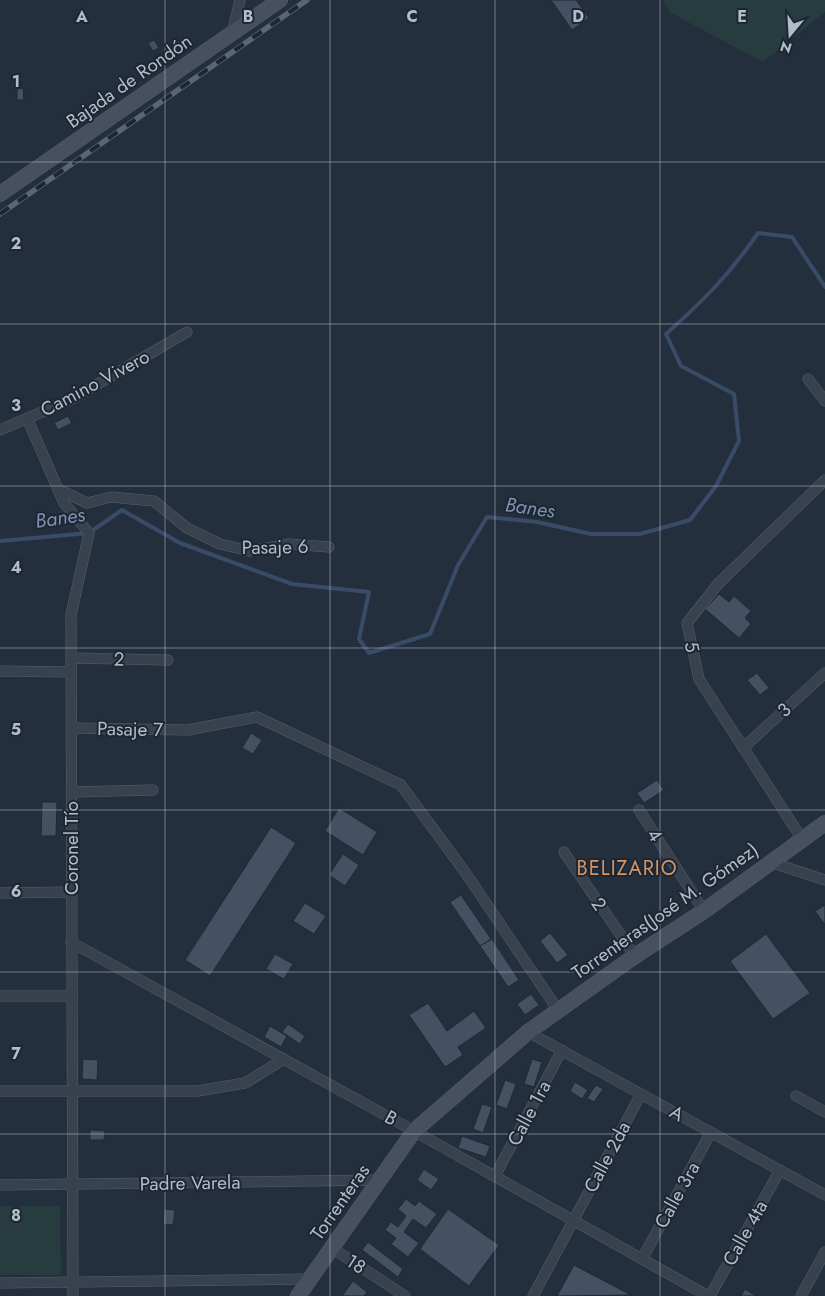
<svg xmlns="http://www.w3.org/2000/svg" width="825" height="1296" viewBox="0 0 825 1296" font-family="Jost,sans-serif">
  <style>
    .green { fill: #263c3f }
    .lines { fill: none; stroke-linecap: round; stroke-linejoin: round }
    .stream { stroke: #394c67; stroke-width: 4 }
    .building { fill: #455162; stroke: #1f2835 }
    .street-casing { stroke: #565f6c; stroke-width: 11 }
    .secondary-casing { stroke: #565f6c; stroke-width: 16 }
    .street { stroke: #38414e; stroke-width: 10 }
    .secondary { stroke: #465061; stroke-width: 15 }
    .rail-casing { stroke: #5a6575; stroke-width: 5.5 }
    .rail { stroke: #1d2633; stroke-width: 4; stroke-dasharray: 11; stroke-linecap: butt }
    .grid { fill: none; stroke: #b4bcc9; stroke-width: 1; stroke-opacity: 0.55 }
    .labels { text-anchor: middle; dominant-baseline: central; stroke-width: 4; stroke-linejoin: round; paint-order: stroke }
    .street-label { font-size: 19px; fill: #b4bcc9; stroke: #1d2633 }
    .water-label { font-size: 20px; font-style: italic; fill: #7c92b1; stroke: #1d2633 }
    .neighbourhood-label { font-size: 20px; letter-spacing: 1px; fill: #d59563; stroke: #1d2633 }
    .grid-label { font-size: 16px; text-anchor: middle; font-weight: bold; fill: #b4bcc9; stroke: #1d2633; stroke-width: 4; stroke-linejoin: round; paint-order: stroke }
  </style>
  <rect width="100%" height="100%" fill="#242f3e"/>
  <g class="green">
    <polygon points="662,0 825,0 825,12 763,62 671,13"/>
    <polygon points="0,1206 60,1206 61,1275 0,1275"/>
  </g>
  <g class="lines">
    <path class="stream" d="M0,541L89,533L122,510L180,543L292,584L369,592L359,639L369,653L430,634L458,565L487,517L537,522L591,534H640L690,520L716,486L739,441L734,394L681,366L666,334C703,301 730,274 758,233L792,237L825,287"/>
  </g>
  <g class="building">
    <polygon points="551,0 576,0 589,18 572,30"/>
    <polygon points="154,40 159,48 153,51 148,43"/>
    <polygon points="23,88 24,100 17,100 17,89"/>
    <polygon points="68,416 72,423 58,430 54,423"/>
    <polygon points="719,594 729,602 734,596 751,611 745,618 751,624 739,638 705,609"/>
    <polygon points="757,673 769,688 760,695 747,680"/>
    <polygon points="251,733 262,740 253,754 242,748"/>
    <polygon points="657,780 664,790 644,803 637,793"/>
    <polygon points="42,802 57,802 56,836 41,836"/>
    <polygon points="339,808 377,832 363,855 325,831"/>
    <polygon points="271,827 296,843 210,976 185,960"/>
    <polygon points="343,854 359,865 345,886 329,875"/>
    <polygon points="461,895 491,939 480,946 450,902"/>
    <polygon points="305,903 326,916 314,934 293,921"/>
    <polygon points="825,905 825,925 815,911"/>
    <polygon points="550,933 568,955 557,963 540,941"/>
    <polygon points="766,934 810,993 773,1019 730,961"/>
    <polygon points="492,939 519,980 508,987 480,946"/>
    <polygon points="275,954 293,964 284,979 266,969"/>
    <polygon points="531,994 539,1005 525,1015 517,1004"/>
    <polygon points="428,1003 447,1031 474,1011 486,1028 458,1047 463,1055 445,1067 409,1015"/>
    <polygon points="288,1024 305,1036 300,1044 282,1032"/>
    <polygon points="270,1026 287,1036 281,1047 264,1037"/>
    <polygon points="83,1059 98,1060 97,1080 82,1079"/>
    <polygon points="532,1059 542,1062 534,1087 524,1084"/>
    <polygon points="505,1080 516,1084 507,1109 496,1105"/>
    <polygon points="575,1082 588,1090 582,1099 570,1091"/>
    <polygon points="596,1085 603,1089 594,1102 587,1098"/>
    <polygon points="482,1104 492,1107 483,1133 473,1129"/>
    <polygon points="90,1130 105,1131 104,1140 90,1140"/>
    <polygon points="462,1136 490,1146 486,1157 458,1148"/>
    <polygon points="424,1169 439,1179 431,1190 417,1180"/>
    <polygon points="406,1199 415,1206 419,1201 437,1214 426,1228 413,1219 404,1232 419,1243 408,1257 391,1244 396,1238 385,1230 391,1222 398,1227 406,1216 398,1209"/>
    <polygon points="164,1209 175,1210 173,1225 163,1224"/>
    <polygon points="448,1209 499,1245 469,1286 420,1249"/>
    <polygon points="368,1242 403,1269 398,1277 362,1250"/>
    <polygon points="574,1265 631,1295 557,1296"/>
    <polygon points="353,1281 367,1292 364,1296 342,1296"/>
    <polygon points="745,1289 756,1296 741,1296"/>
  </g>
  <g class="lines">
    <defs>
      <g id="street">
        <polyline points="232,33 240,0"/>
        <polyline points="808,379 825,401"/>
        <polyline points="27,418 64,503 89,533 71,615 73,1296"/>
        <polyline points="0,430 72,399 187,332"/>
        <polyline points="58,489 87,503 111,497 154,501 187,528 220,544 250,551 289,544 329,547"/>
        <polyline points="71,658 168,660"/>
        <polyline points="0,671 71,672"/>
        <polyline points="71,728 188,730 257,717 401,785 465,872 558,1010"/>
        <polyline points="743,748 825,673"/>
        <polyline points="71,792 153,790"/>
        <polyline points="639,810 704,911"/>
        <polyline points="802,839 699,679 687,623 718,584 825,480"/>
        <polyline points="564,852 635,956"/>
        <polyline points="770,862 825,880"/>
        <polyline points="0,893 71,892"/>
        <polyline points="71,942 414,1131 708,1296"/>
        <polyline points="0,996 72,996"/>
        <polyline points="528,1032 825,1195"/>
        <polyline points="0,1091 198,1091 245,1083 284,1059"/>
        <polyline points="796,1096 825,1112"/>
        <polyline points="495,1176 562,1050"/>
        <polyline points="0,1185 380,1180"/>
        <polyline points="332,1248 405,1296"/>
        <polyline points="642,1259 711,1132"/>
        <polyline points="0,1283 310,1279"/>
        <polyline points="533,1296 641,1094"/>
        <polyline points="710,1296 780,1170"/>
        <polyline points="801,1296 825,1252"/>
      </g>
      <g id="secondary">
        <polyline points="0,194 280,0"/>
        <polyline points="298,1296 414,1131 528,1032 635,956 704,911 825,823"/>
      </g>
    </defs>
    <use href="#street" class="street-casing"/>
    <use href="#secondary" class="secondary-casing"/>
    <use href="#street" class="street"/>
    <use href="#secondary" class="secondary"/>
    <defs>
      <polyline id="rail" points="0,214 307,0"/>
    </defs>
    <use href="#rail" class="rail-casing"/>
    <use href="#rail" class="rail"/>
  </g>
  <path class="grid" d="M165,0V1296M330,0V1296M495,0V1296M660,0V1296M0,162H825M0,324H825M0,486H825M0,648H825M0,810H825M0,972H825M0,1134H825"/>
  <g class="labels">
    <g class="street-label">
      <text transform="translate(129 81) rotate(-35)">Bajada de Rondón</text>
      <text transform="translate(95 383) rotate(-28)">Camino Vivero</text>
      <text transform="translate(275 547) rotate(-1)">Pasaje 6</text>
      <text transform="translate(692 647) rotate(78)">5</text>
      <text transform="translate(119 659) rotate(1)">2</text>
      <text transform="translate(784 710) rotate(-43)">3</text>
      <text transform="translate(130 729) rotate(1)">Pasaje 7</text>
      <text transform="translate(655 835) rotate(57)">4</text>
      <text transform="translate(71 848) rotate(-90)">Coronel Tío</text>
      <text transform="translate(599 904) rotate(56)">2</text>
      <text transform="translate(665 911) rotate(-35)">Torrenteras(José M. Gómez)</text>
      <text transform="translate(529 1113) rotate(-62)">Calle 1ra</text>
      <text transform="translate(677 1113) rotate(29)">A</text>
      <text transform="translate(391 1118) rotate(29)">B</text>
      <text transform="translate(607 1157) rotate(-62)">Calle 2da</text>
      <text transform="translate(190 1183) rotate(-1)">Padre Varela</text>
      <text transform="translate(677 1195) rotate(-61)">Calle 3ra</text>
      <text transform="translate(340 1202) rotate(-55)">Torrenteras</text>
      <text transform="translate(745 1233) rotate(-61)">Calle 4ta</text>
      <text transform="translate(356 1264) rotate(33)">18</text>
    </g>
    <g class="water-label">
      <text transform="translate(530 508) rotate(8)">Banes</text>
      <text transform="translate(60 518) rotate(-8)">Banes</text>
    </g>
    <g class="neighbourhood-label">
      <text x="627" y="868">BELIZARIO</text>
    </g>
  </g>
  <g class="grid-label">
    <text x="82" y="22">A</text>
    <text x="248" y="22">B</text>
    <text x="412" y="22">C</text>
    <text x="578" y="22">D</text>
    <text x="742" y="22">E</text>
    <text x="16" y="87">1</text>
    <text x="16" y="249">2</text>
    <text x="16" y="411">3</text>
    <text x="16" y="573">4</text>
    <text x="16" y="735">5</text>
    <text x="16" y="897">6</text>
    <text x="16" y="1059">7</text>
    <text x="16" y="1221">8</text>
  </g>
  <g transform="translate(790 35) rotate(198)" stroke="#1d2633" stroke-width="4" paint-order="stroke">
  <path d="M0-4L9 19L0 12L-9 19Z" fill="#b4bcc9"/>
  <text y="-8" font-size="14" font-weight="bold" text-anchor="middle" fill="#b4bcc9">N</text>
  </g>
</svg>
